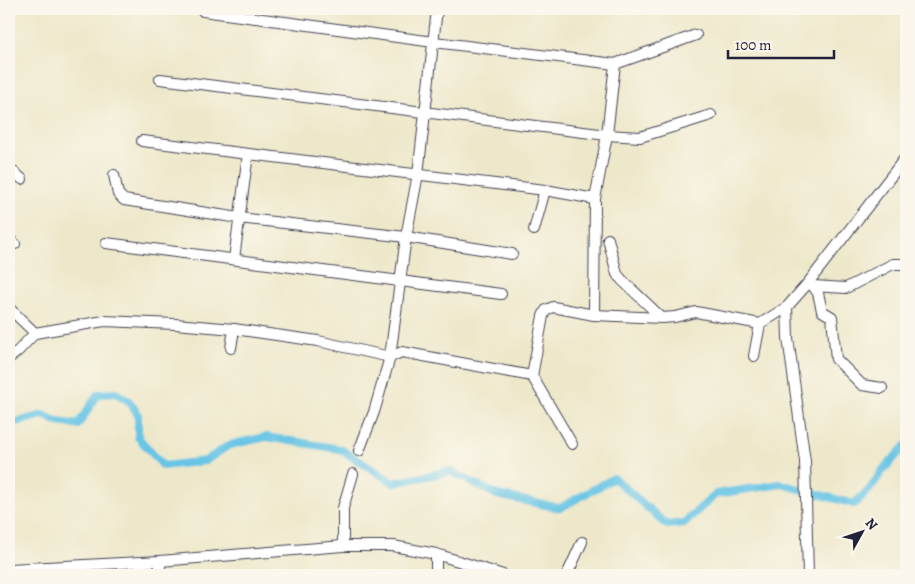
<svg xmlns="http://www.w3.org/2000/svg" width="915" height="584" viewBox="0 0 915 584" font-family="Alegreya,serif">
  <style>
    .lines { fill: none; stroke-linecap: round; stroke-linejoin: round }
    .canal { stroke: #67c5e5; stroke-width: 8 }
    .minor-casing { stroke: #414051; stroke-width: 12 }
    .minor { stroke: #fff; stroke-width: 10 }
  </style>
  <rect width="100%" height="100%" fill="#fbf7ec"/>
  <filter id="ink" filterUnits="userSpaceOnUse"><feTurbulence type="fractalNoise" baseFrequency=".02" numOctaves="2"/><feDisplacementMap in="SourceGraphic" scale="10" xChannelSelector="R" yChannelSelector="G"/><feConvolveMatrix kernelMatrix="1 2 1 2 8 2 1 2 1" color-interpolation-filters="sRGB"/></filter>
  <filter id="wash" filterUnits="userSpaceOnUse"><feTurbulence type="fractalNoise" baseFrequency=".0096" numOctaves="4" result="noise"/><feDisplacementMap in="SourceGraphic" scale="20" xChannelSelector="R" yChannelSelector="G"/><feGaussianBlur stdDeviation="1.12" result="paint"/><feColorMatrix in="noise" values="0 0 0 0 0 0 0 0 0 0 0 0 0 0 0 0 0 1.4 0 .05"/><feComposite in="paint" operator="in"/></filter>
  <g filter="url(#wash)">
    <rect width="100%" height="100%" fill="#eee8cb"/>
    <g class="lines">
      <polyline class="canal" points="9,424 43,415 58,422 78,425 98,394 116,393 129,401 138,414 138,437 163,466 205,461 229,445 266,437 340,449 394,483 450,471 497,495 560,508 614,478 667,525 684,523 716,494 781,484 854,504 870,489 883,470 906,445"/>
    </g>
  </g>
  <g filter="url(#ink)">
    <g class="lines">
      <defs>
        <g id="minor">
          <polyline points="203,11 434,42 615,64"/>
          <polyline points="160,79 607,135 640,137 711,115"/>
          <polyline points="142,141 545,190 595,199"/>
          <polyline points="9,168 22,179"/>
          <polyline points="114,175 118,194 124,200 239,218 406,237 512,254"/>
          <polyline points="534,230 545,190"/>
          <polyline points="9,238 15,244"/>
          <polyline points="608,239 617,274 622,280 662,318"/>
          <polyline points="106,243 501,294"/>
          <polyline points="234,259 248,154"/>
          <polyline points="809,284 813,286 846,288 893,264 906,264"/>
          <polyline points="813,286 818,293 822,311 832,317 836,359 862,385 882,388"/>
          <polyline points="9,308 35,333"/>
          <polyline points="594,315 595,199 607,135 615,64 696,35"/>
          <polyline points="231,348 234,329"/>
          <polyline points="754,356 760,324 787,307"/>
          <polyline points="9,358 18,351 35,333 104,321 175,324 234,329 318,341 390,357 402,352 532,376 543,316 546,310 553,307 594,315 662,318 675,317 696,312 760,324"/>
          <polyline points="532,376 572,444"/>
          <polyline points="359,451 374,412 390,357 406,237 418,174 437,9"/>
          <polyline points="343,546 343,508 353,474"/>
          <polyline points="436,554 436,575"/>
          <polyline points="160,561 160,575"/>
          <polyline points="9,569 160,561 343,546 393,546 436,554 503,575"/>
          <polyline points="567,575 582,542"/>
          <polyline points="808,575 805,461 788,338 787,307 808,283 906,157"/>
        </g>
      </defs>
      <use href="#minor" class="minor-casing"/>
      <use href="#minor" class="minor"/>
    </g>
  </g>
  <rect width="915" height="584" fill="none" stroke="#fbf7ec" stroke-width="30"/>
  <g transform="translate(862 532) rotate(50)" stroke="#fbf7ec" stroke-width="4" paint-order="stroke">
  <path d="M0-4L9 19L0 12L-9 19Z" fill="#22223b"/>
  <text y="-8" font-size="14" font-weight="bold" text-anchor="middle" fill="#22223b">N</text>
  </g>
  <path d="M728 50v8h106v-8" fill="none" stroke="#22223b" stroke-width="2.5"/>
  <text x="735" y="50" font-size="15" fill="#22223b" stroke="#fbf7ec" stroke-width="4" paint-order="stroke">100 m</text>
</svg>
